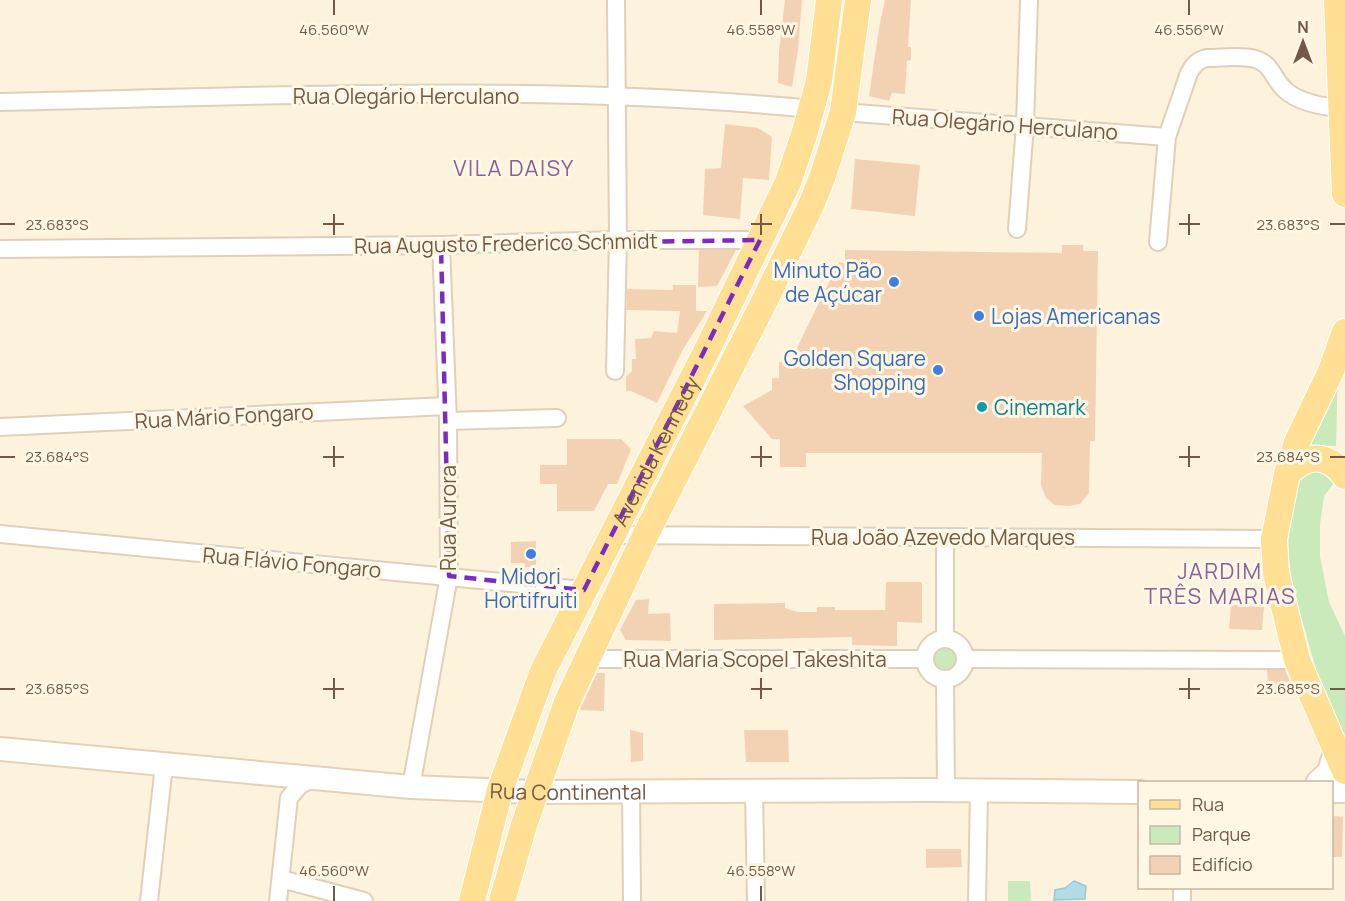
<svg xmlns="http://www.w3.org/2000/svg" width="1345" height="901" viewBox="0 0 1345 901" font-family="Manrope,sans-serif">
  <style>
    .green { fill: #cbeabc }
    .water { fill: #b2dbe6; stroke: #98c9d8; stroke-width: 1.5 }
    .building { fill: #f3d2b4 }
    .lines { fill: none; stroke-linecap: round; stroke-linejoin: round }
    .street-casing { stroke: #e1cfba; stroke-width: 20 }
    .secondary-casing { stroke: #e6d1b7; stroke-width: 26 }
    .primary-casing { stroke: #fff; stroke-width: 28 }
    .street { stroke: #fff; stroke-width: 16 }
    .secondary { stroke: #fff; stroke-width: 22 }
    .primary { stroke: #ffdf93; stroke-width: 26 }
    .marked { fill: none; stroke: #7b2cbf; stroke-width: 4.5; stroke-dasharray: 12 8; stroke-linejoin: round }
    .ticks { fill: none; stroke: #735945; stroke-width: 2 }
    .shop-dot { fill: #3f7fe0; stroke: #fff7e4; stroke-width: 2 }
    .culture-dot { fill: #0f9aa8; stroke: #fff7e4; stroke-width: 2 }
    .labels { text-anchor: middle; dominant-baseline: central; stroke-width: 6; stroke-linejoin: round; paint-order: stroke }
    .street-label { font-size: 21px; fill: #735945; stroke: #fff7e4 }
    .shop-label { font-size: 21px; fill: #366cbe; stroke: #fff7e4; text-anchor: end }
    .culture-label { font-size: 21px; fill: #0d838f; stroke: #fff7e4; text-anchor: start }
    .neighbourhood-label { font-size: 22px; letter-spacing: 1.5px; fill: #896197; stroke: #fff7e4 }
    .ticks-label { font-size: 15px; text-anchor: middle; fill: #735945; stroke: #fff7e4; stroke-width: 6; stroke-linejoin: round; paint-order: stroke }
  </style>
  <rect width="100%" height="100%" fill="#fdf3dd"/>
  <g class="green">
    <polygon points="1338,368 1336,446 1303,445"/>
    <polygon points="1322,470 1331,477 1334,483 1324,496 1320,525 1320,556 1329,602 1345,636 1345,743 1322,691 1293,587 1288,553 1289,525 1299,477 1307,472"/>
    <circle cx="945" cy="659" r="16"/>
    <polygon points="1008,881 1030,881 1031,901 1008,901"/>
  </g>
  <polygon class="water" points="1074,881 1086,886 1085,899 1054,900 1055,890 1065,888"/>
  <g class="building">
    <polygon points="785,0 802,0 798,50 792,87 778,83 779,51"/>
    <polygon points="885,0 911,0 908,47 911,47 911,60 907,61 905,94 892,93 889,101 869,96 879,28"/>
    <polygon points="725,124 758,128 772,137 769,180 743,178 740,219 703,215 705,169 721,168"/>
    <polygon points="855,159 920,165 915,216 851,209"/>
    <polygon points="1062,245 1083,245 1083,251 1098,251 1095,441 1090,441 1089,493 1080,504 1070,506 1055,505 1046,498 1041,485 1042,453 806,453 806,467 780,467 780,439 772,439 743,406 772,390 772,378 779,378 779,362 790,362 839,262 845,263 845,250 1062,253"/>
    <polygon points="699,250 736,250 717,286 698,287"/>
    <polygon points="673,285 696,285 696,311 707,311 682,351 657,403 631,391 626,391 626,377 632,371 632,359 636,359 635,339 651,338 654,331 677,333 680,311 627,310 627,289 673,290"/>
    <polygon points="567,439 621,439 631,449 617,484 608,484 594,511 557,511 557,484 540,484 540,465 567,465"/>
    <polygon points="536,541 536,567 525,567 525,563 511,563 511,542"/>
    <polygon points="886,582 922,582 922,623 897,622 897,646 852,645 852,637 714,640 714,604 785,603 785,608 798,612 817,612 817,607 835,607 835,610 885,610"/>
    <polygon points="649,599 648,614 670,613 671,641 626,640 620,630 636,600"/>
    <polygon points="1231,605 1264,607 1262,630 1229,629"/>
    <polygon points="1267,670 1285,670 1295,693 1275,696 1274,686 1268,684"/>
    <polygon points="597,673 605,673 604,711 580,710"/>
    <polygon points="630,730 643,733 643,761 631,762"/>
    <polygon points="744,730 788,730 789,762 746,762"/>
    <polygon points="1332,816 1343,817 1342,857 1332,857"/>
    <polygon points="926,849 961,849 962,867 926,868"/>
  </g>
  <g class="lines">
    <defs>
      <g id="street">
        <path d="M0,102C270,96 542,83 812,109"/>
        <polyline points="843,112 1167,137"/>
        <polyline points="1017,229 1025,125 1029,0"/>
        <path d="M1158,242L1167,137L1189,73C1194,64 1198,60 1207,58C1222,58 1241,55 1255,59C1271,63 1273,78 1284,89C1297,102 1323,107 1341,108"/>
        <polyline points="0,249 441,245 618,240 760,240"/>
        <polyline points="615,371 618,240 616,0"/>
        <polyline points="448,421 557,418"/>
        <polyline points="0,427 447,406"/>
        <polyline points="0,534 584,590"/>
        <polyline points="612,535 1274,539"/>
        <polyline points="945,537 945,638"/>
        <circle cx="945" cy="659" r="20"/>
        <polyline points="586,659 925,659"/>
        <polyline points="966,659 1297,660"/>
        <polyline points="945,679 946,790"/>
        <polyline points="411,787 449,576 448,421 441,245"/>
        <polyline points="631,791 632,901"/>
        <polyline points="754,791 756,901"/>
        <polyline points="281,879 364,901"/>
        <polyline points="1182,888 1182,901"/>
        <polyline points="149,901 164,765"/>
        <polyline points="278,901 289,798 300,785 312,779"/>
        <polyline points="977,901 979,791"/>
      </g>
      <g id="secondary">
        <path id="s1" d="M0,749L411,787L535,792L930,790L1140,792"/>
        <polyline points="1318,782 1329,772 1335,752"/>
        <polyline points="1332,791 1345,791"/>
      </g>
      <g id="primary">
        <polyline points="1337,0 1345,194"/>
        <polyline points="1345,332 1331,371 1297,442 1287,474 1274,539 1276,573 1297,660 1345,771"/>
        <path d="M1287,474C1306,454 1327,452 1345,476"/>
        <path id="s2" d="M472,901L500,790L543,671L708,348L788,182L804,135L819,81L829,0"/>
        <polyline points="502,901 524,825 567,702 645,536 762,306 812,203 823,175 843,112 858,0"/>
      </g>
    </defs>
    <use href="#street" class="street-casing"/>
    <use href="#secondary" class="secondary-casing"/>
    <use href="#primary" class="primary-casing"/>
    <use href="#street" class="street"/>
    <use href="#secondary" class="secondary"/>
    <use href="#primary" class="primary"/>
  </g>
  <path class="marked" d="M760,240L584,590L449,576L441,245Z"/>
  <path class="ticks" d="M334,0V15M761,0V15M1189,0V15M334,214V235M761,214V235M1189,214V235M0,224H15M323,224H344M751,224H772M1179,224H1200M1330,224H1345M334,446V467M761,446V467M1189,446V467M0,457H15M323,457H344M751,457H772M1179,457H1200M1330,457H1345M334,678V699M761,678V699M1189,678V699M0,689H15M323,689H344M751,689H772M1179,689H1200M1330,689H1345M334,886V901M761,886V901"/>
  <g class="shop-dot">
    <circle cx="894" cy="282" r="6"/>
    <circle cx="979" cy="316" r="6"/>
    <circle cx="938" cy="370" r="6"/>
    <circle cx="531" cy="554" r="6"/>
  </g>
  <circle class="culture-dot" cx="982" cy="407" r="6"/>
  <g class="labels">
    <g class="street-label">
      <text x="406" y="96">Rua Olegário Herculano</text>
      <text transform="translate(1005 124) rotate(4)">Rua Olegário Herculano</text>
      <text transform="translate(506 243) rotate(-1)">Rua Augusto Frederico Schmidt</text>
      <text transform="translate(224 416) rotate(-3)">Rua Mário Fongaro</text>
      <text stroke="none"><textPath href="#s2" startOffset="488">Avenida Kennedy</textPath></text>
      <text transform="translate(448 518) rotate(-90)">Rua Aurora</text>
      <text x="943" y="537">Rua João Azevedo Marques</text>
      <text transform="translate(292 562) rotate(5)">Rua Flávio Fongaro</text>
      <text x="755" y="659">Rua Maria Scopel Takeshita</text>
      <text stroke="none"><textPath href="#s1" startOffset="570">Rua Continental</textPath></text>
    </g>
    <g class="shop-label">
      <text x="882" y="270">Minuto Pão<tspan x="882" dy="24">de Açúcar</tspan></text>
      <text x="991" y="316" text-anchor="start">Lojas Americanas</text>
      <text x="926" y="358">Golden Square<tspan x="926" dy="24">Shopping</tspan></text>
      <text x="531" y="576" text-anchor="middle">Midori<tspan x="531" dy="24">Hortifruiti</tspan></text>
    </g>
    <g class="culture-label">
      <text x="994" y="407">Cinemark</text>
    </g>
    <g class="neighbourhood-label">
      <text x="514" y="168">VILA DAISY</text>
      <text x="1220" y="571">JARDIM<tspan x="1220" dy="25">TRÊS MARIAS</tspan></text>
    </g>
  </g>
  <g class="ticks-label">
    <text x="334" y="35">46.560°W</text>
    <text x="761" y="35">46.558°W</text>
    <text x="1189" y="35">46.556°W</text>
    <text x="57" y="230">23.683°S</text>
    <text x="1288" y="230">23.683°S</text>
    <text x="57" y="462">23.684°S</text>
    <text x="1288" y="462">23.684°S</text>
    <text x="57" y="694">23.685°S</text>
    <text x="1288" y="694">23.685°S</text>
    <text x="334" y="876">46.560°W</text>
    <text x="761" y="876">46.558°W</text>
  </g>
  <rect x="1138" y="781" width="195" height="108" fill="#fff7e4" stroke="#c7b8a4" stroke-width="1.5"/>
  <rect x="1150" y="800" width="30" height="9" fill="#ffdf93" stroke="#c7b8a4" stroke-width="1.5"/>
  <text x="1192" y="811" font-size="18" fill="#735945">Rua</text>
  <rect x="1150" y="826" width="30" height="18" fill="#cbeabc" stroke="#c7b8a4" stroke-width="1.5"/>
  <text x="1192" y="841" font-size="18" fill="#735945">Parque</text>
  <rect x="1150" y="856" width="30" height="18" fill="#f3d2b4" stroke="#c7b8a4" stroke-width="1.5"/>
  <text x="1192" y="871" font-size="18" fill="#735945">Edifício</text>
  <g transform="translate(1303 42)" stroke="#fff7e4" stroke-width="4.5" paint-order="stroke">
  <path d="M0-4.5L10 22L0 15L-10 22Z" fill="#735945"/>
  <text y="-9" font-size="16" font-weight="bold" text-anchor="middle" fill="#735945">N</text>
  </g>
</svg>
